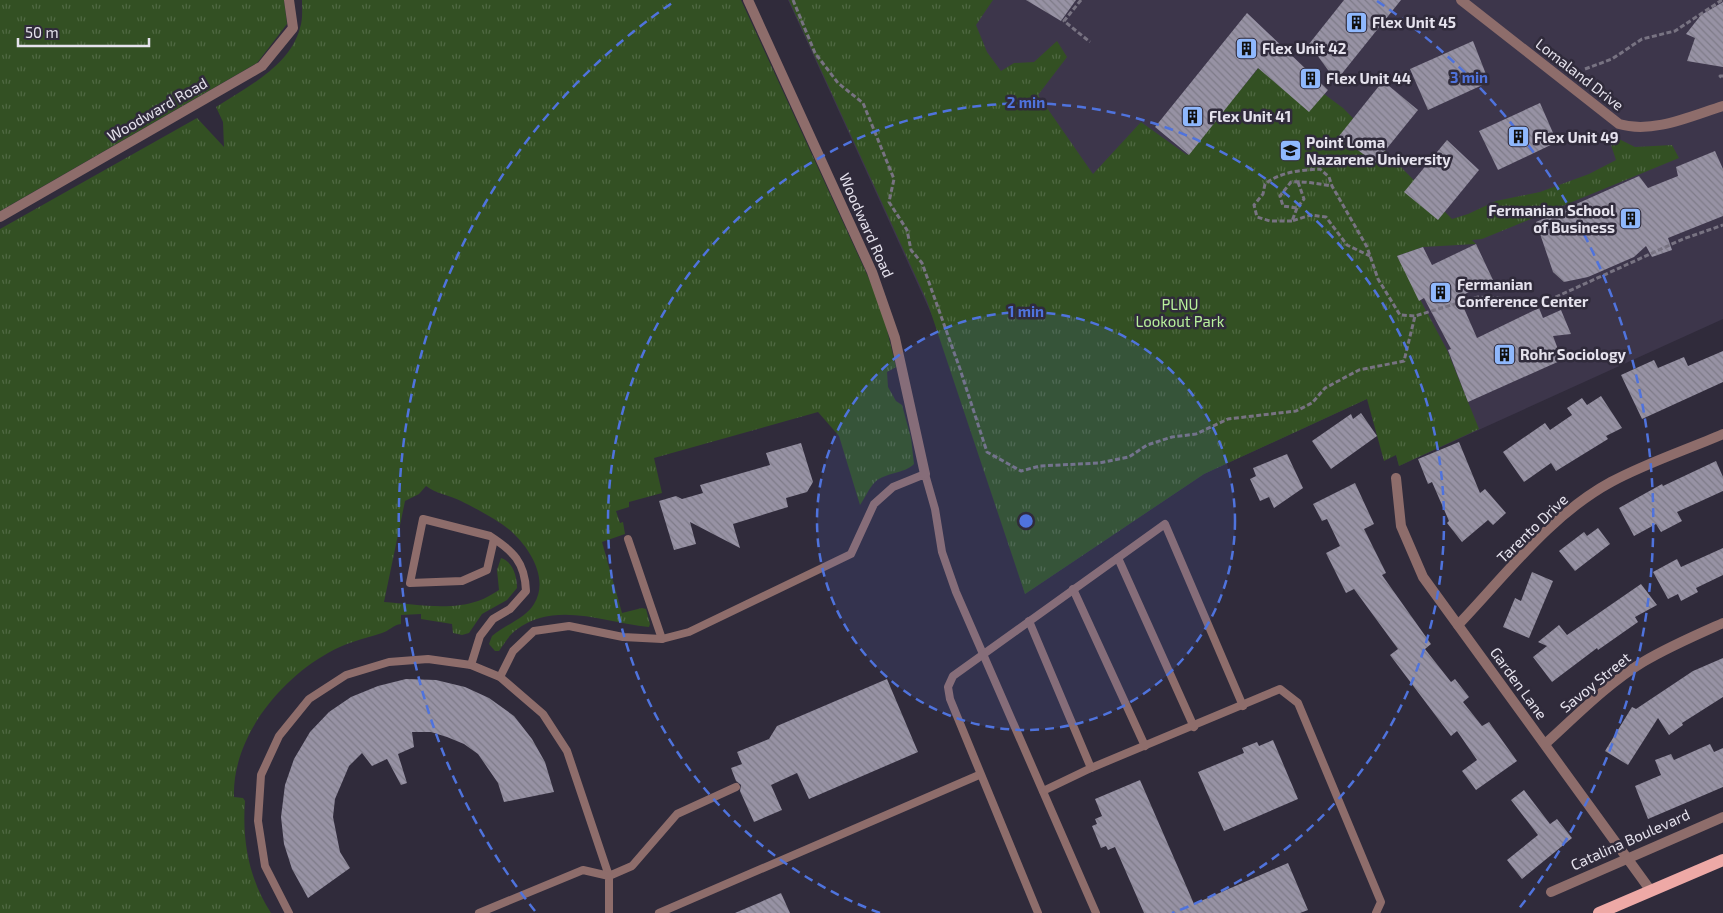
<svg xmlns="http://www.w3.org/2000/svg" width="1723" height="913" viewBox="0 0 1723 913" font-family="'Exo 2',sans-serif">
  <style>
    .built { fill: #3d364b }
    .grass { fill: url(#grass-tufts) }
    .building { fill: url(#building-back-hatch) }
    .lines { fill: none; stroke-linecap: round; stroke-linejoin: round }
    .path { stroke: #787382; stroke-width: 3; stroke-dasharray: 5 2.5; stroke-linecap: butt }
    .lane { stroke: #8e6d6b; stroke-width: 8 }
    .street { stroke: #8e6d6b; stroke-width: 10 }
    .primary { stroke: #eea9a6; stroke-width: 12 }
    .ring { fill: none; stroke: #4f73dd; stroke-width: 2.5; stroke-dasharray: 9 6 }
    .labels { text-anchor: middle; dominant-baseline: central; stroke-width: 5; stroke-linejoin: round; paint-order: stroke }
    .poi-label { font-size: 15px; font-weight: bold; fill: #e5e2ed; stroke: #302b3b; text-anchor: start }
    .street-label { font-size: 15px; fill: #e5e2ed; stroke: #302b3b }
    .park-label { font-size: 15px; fill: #b8f19c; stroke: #302b3b }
    .centre { fill: #4f73dd; stroke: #302b3b; stroke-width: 2.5 }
    .ring-label { font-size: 15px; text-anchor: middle; font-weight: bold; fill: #4f73dd; stroke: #302b3b; stroke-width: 5; stroke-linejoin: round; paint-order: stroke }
  </style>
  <defs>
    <pattern id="grass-tufts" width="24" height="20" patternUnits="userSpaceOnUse" patternTransform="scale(1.25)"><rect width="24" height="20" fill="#335023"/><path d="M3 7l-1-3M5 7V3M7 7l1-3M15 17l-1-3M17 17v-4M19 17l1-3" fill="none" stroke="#506943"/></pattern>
    <pattern id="building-back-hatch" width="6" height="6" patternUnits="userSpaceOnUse" patternTransform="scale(1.25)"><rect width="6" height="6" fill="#9792a4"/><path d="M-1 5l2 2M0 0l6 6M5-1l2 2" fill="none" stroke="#7e7b88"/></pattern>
  </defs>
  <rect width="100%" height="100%" fill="#302b3b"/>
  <polygon class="built" points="788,0 1723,0 1723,319 1399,466 1380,393 1204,474 1025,594 951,357"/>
  <g class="grass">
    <polygon points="0,0 284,0 287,24 257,63 0,211"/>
    <path d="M302,0H741L881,305L896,367L887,372L888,387L896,401L902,405L911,438L914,464C904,474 886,472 875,482C869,488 865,498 860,505L839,436L818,412L654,458L662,493L629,502V507L616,511L620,523L623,522L625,534L602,542L622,613L642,608L646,609L650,624L649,627C605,623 556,600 516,630C509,635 504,644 499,651H495L489,644L492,636C505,625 526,618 534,604C549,580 531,550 513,533C502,522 475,508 461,501C449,495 437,494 426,486L419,494L405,501L384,602C414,604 449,611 478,601C485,599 492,594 499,590L497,570L501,558C513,562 517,576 517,588L507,600L482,614L469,633L462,635L453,633L452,624L421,619V614L401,615V624C393,625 389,631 382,633C363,639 345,643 328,653C278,681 232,739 234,797L243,798L245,801C242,841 249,879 271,913H0V229L197,118L224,147L223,122L216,107C247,87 290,66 300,28C303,19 302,9 302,0Z"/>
    <polygon points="789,0 993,0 976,25 987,52 1001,71 1014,63 1034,62 1057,41 1067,57 1038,95 1093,174 1141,122 1187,155 1270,54 1343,108 1452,219 1468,214 1496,201 1540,192 1589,174 1616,160 1610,142 1617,138 1635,147 1672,145 1679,158 1482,239 1472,240 1476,244 1423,247 1397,256 1447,350 1479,429 1399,466 1396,455 1384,461 1367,399 1204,474 1025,594 927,301"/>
  </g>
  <g class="building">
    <polygon points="1026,0 1076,0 1061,21"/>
    <polygon points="1344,0 1401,0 1336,81 1309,44"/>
    <polygon points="1723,2 1723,67 1687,61 1695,38 1686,34 1701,15"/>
    <polygon points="1247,13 1328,90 1309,112 1258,68 1189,155 1155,127"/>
    <polygon points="1473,41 1489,82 1428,110 1410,69"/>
    <polygon points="1383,81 1418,110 1375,163 1339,136"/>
    <polygon points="1540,103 1557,142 1498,170 1479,131"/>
    <polygon points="1447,140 1479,170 1438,220 1404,192"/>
    <polygon points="1715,151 1723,169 1723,216 1668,238 1672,250 1652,257 1646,246 1634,257 1588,277 1564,282 1553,272 1536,222 1639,176 1648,188 1678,176 1676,167"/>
    <polygon points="1476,244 1493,280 1459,297 1477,338 1539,308 1543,318 1561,310 1571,334 1553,336 1562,360 1468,402 1448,350 1451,349 1424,298 1419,301 1397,256 1423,247 1432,265"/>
    <polygon points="1723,351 1723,382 1642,419 1621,375 1654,360 1658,368 1684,357 1688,366"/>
    <polygon points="1601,396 1622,428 1606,436 1608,439 1556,471 1551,463 1524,482 1503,452 1545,423 1550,430 1572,415 1567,408 1582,398 1587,405"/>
    <polygon points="1361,413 1377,436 1331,469 1312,441 1351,414 1353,419"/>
    <polygon points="1459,442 1480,493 1485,489 1506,513 1493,525 1488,520 1462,542 1447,523 1449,521 1432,482 1428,484 1418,459"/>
    <polygon points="801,443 813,482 807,492 786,498 788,507 733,524 740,548 690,522 696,544 674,550 659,501 676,496 682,499 703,493 700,485 770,465 766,453"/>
    <polygon points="1287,454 1303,488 1274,508 1269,497 1260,501 1250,479 1256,476 1253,468"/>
    <polygon points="1716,461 1723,477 1723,491 1677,512 1682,521 1661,532 1656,524 1634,536 1619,508 1662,484 1663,486"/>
    <polygon points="1355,483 1374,524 1364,529 1386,573 1382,575 1431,644 1425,649 1451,682 1455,679 1469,697 1463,702 1482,726 1489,722 1517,761 1476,790 1462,771 1477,760 1457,731 1451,736 1390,655 1398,649 1354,589 1346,593 1326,553 1340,546 1327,519 1322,521 1313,504"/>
    <polygon points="1598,528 1610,544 1575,571 1559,551 1584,532 1587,536"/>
    <polygon points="1723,548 1723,575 1696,588 1698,592 1681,601 1678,594 1668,599 1653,572 1677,559 1681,567"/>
    <polygon points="1532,572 1553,581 1529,638 1503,627 1515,598 1521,601"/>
    <polygon points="1641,584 1657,605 1635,617 1638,622 1598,650 1597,648 1552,682 1533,657 1547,646 1538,642 1559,625 1567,635"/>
    <polygon points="1723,658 1723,697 1682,723 1683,725 1669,735 1658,718 1628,765 1605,751 1632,707 1636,709 1693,671"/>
    <polygon points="406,679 436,680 465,687 489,698 514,716 532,739 545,762 554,792 504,802 498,783 478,754 464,744 447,737 431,732 412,732 414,747 398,754 407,783 401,785 387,759 372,766 362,753 349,766 335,799 333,817 340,852 350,868 308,898 292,869 284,844 281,817 285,785 294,759 310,732 329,712 351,697 378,686"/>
    <polygon points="887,679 918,752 809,799 797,773 771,785 782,810 754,822 740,791 741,785 736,781 731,768 742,764 737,752 769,739 777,726"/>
    <polygon points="1273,740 1298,799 1224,831 1198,772 1244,753 1242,748 1257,742 1259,746"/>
    <polygon points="1710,744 1714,752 1723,748 1723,787 1648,819 1635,786 1661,775 1655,760 1671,754 1674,760"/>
    <polygon points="1140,780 1194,904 1288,863 1308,910 1300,913 1144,913 1115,847 1108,850 1106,846 1101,848 1092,826 1097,824 1095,819 1102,816 1095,799"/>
    <polygon points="1524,790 1550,824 1557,819 1572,838 1522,879 1507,860 1538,835 1511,800"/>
    <polygon points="781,893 790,913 735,913"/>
  </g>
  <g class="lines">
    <g class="path">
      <polyline points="793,0 815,53 838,83 863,103 894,179 889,202 907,230 911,250 922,263 960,369 987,452 1021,471 1040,466 1099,463 1129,457 1147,445 1172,437 1196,434 1228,419 1296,411 1312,403 1325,388 1359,370 1404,361 1415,316"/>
      <polyline points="1081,0 1064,21 1090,42"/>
      <polyline points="1585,69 1612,59 1642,39 1675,31 1722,0"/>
      <polyline points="1723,76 1720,76 1723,79"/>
      <polyline points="1251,114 1254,111"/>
      <path d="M1298,182L1304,199L1297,208L1283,206L1280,196L1291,182C1305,181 1318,184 1332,186"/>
      <polyline points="1297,208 1292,221 1311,215 1326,217 1347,245 1370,256"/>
      <path d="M1292,221H1270L1257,217L1254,205L1263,194L1265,184C1280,172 1301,170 1320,169L1329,177L1332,186L1367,247L1378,279L1400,315L1415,316L1478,297L1547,301L1683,239L1723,225"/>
    </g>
    <g class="lane">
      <polyline points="628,539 662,639"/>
      <polyline points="1118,558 1194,727"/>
      <polyline points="1073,589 1145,746"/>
      <polyline points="1029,621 1091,768"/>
      <path d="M471,665L480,636L493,619L510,609L526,591C525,562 513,551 490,536L423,519L410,583L462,581L487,570L494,539"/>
      <polyline points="500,677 513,651 534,631 569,626 623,637 662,639 689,632 851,554 874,504 893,487 925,474 935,509 942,552 956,592 1096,913"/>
      <polyline points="1043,791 1091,768 1280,689 1298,703 1381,902 1376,913"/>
      <polyline points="289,913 265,866 258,821 261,775 279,736 309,699 346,675 389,662 428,659 471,665 500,677 543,714 567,751 609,876 632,866 677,814 736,787"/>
      <polyline points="479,913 583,870 609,876 609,913"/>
      <polyline points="659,913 979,775"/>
      <polyline points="1038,913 950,699 948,687 953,676 1165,524 1243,706"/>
    </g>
    <g class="street">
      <polyline points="748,0 872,272 895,338 925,474"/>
      <path d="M1461,0L1619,124C1653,134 1691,116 1723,106"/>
      <polyline points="0,217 262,66 293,28 289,0"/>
      <polyline points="1396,478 1401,526 1423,577 1651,891"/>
      <path d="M1458,625C1505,576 1550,515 1611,482C1646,463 1686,450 1723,434"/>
      <path d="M1545,744C1576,716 1607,684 1643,662C1668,647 1696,635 1723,623"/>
      <polyline points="1551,892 1723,817"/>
    </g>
    <polyline class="primary" points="1599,913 1723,860"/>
  </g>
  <circle cx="1026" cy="521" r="209" fill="#4f73dd" fill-opacity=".12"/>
  <g class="ring">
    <circle cx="1026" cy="521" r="209"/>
    <path d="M880 913A418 418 0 1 1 1172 913"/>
    <path d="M535 911A627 627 0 0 1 675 1M1377 1A627 627 0 0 1 1517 911"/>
  </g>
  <defs>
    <symbol id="building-square" viewBox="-11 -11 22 22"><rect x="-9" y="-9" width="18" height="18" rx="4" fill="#8fb8fd" stroke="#302b3b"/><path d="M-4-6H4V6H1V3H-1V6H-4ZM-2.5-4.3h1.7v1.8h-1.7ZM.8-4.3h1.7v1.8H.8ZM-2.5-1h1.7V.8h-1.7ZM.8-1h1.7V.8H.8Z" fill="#111"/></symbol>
    <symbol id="university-square" viewBox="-11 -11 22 22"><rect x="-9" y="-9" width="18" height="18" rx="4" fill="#8fb8fd" stroke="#302b3b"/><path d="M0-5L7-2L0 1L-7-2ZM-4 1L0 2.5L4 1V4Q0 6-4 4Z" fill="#111"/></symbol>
  </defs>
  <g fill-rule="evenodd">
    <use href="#building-square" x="1344" y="10" width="25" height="25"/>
    <use href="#building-square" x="1234" y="36" width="25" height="25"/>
    <use href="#building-square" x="1298" y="66" width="25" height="25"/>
    <use href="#building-square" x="1180" y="104" width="25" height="25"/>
    <use href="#building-square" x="1506" y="124" width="25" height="25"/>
    <use href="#university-square" x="1278" y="138" width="25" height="25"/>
    <use href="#building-square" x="1618" y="206" width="25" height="25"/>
    <use href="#building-square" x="1428" y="280" width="25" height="25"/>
    <use href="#building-square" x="1492" y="342" width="25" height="25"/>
  </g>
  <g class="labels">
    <g class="poi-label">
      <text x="1372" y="22">Flex Unit 45</text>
      <text x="1262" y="48">Flex Unit 42</text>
      <text x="1326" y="78">Flex Unit 44</text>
      <text x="1209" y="116">Flex Unit 41</text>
      <text x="1534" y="137">Flex Unit 49</text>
      <text x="1306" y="142">Point Loma<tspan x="1306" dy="17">Nazarene University</tspan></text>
      <text x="1615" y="210" text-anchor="end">Fermanian School<tspan x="1615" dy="17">of Business</tspan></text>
      <text x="1457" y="284">Fermanian<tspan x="1457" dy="17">Conference Center</tspan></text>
      <text x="1520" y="354">Rohr Sociology</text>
    </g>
    <g class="street-label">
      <text transform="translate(1580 74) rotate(38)">Lomaland Drive</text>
      <text transform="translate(157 109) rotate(-30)">Woodward Road</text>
      <text transform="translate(867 225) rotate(66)">Woodward Road</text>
      <text transform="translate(1532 528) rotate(-44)">Tarento Drive</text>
      <text transform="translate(1595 682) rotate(-39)">Savoy Street</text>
      <text transform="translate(1519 683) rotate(54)">Garden Lane</text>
      <text transform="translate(1630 839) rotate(-24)">Catalina Boulevard</text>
    </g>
    <g class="park-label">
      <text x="1180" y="304">PLNU<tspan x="1180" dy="17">Lookout Park</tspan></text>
    </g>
  </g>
  <circle cx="1026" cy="521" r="8" class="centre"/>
  <g class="ring-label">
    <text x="1469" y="83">3 min</text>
    <text x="1026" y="108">2 min</text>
    <text x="1026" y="317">1 min</text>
  </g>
  <path d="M18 38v8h131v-8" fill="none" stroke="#e5e2ed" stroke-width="2.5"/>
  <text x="25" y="38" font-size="15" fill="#e5e2ed" stroke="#302b3b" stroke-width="4" paint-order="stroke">50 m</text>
</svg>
